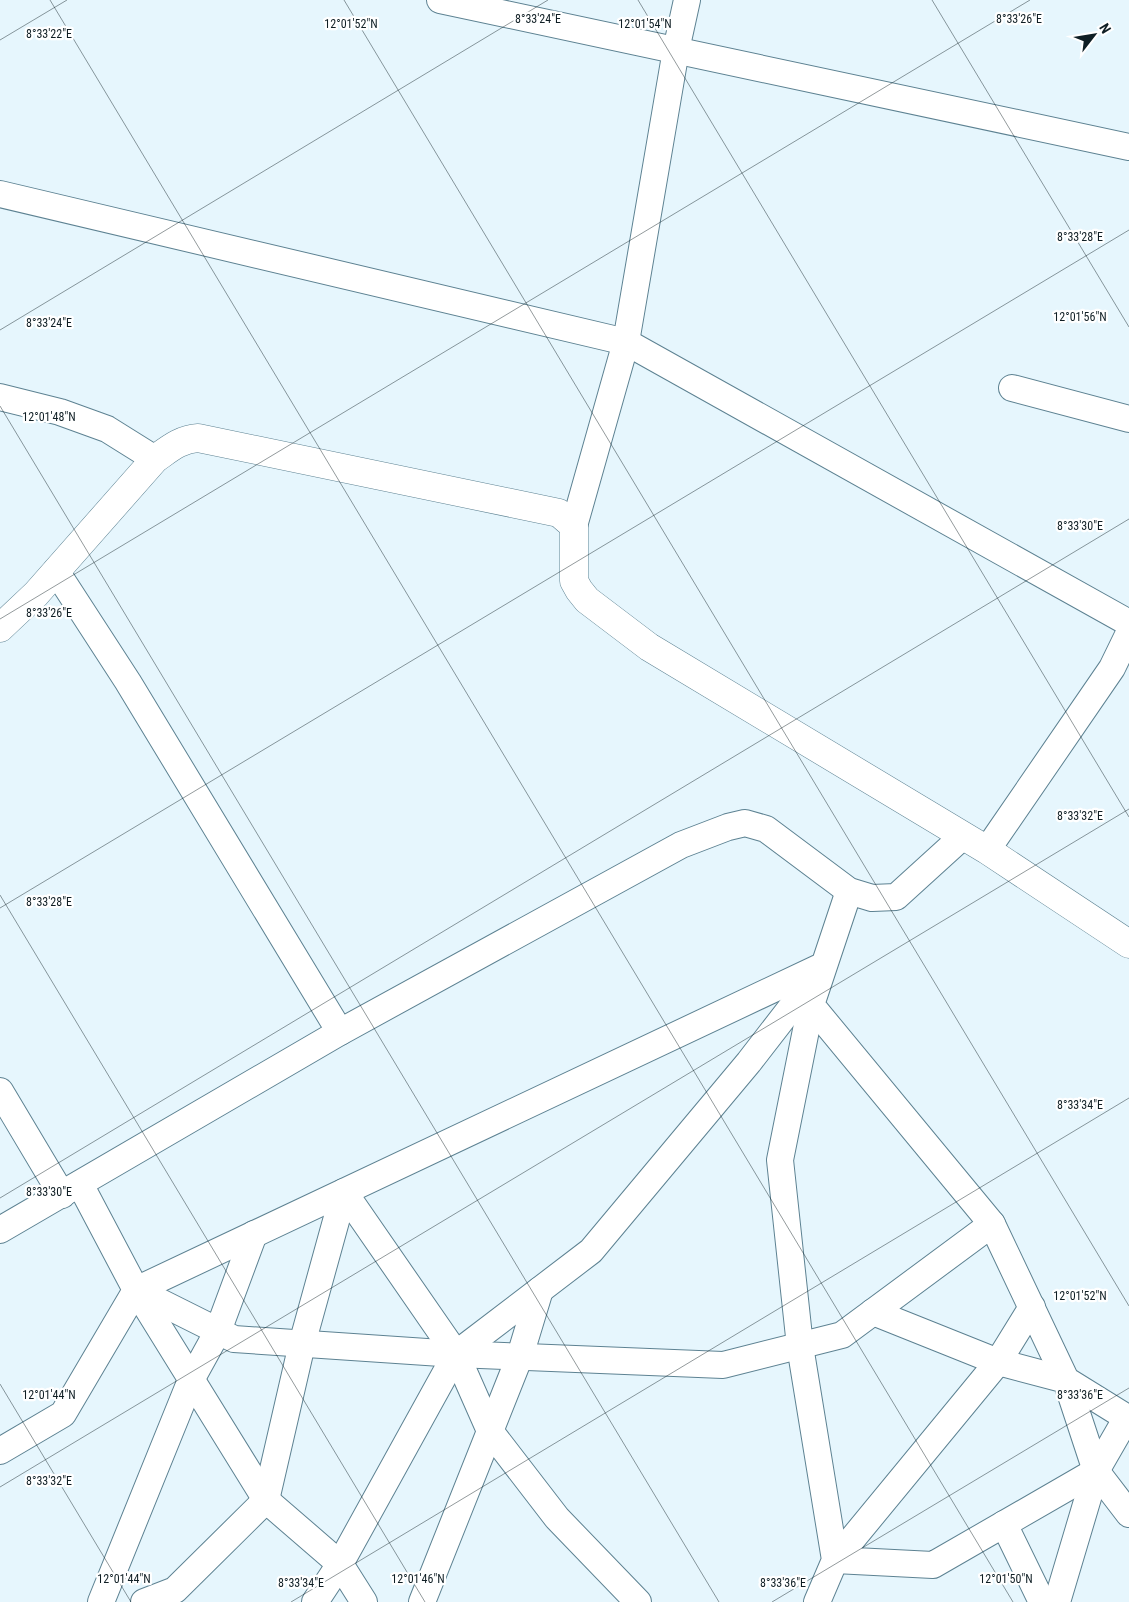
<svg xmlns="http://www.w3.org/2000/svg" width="1129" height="1602" viewBox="0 0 1129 1602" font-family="'Roboto Condensed',sans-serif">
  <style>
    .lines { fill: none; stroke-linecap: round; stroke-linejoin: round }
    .minor-casing { stroke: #5d8292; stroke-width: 28 }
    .tertiary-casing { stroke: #5d8292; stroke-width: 29 }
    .minor { stroke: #fff; stroke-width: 26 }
    .tertiary { stroke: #fff; stroke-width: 28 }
    .ticks { fill: none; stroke: #0f1e24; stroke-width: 1; stroke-opacity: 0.45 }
    .ticks-label { font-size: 12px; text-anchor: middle; fill: #0f1e24; stroke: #fff; stroke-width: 4.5; stroke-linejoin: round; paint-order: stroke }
  </style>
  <rect width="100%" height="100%" fill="#e6f6fd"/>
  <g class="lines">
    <defs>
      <g id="minor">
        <polyline points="440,0 1129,147"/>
        <polyline points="0,194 626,342 1129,623"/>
        <polyline points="1012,388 1129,419"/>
        <polyline points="0,397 60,412 107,429 155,459"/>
        <polyline points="574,526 626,342 676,50 687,0"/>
        <polyline points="56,571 128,682 340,1032"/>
        <polyline points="987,850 1112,668 1129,633"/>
        <polyline points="811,1005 780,1160 800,1346 835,1560 817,1602"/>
        <polyline points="0,1091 62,1195"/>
        <polyline points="344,1192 456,1354 490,1431 557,1518 638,1602"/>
        <polyline points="992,1224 1066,1380 1129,1419"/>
        <polyline points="0,1230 340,1032 681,845 728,827 745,823 766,829 849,891 872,898 896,897 962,837"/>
        <polyline points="136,1290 234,1339 456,1354 723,1365 842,1335 992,1224 811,1005 849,891"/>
        <polyline points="136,1290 818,968"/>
        <polyline points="136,1290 266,1500 340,1564 364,1602"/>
        <polyline points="1032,1307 998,1362 835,1560 933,1565 1096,1471 1126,1419"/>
        <polyline points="873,1312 998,1362 1066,1380 1096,1471 1129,1514"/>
        <polyline points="0,1451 63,1414 136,1290 80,1184"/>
        <polyline points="1004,1524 1042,1602"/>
        <polyline points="101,1602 191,1380 218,1331 254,1234"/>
        <polyline points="144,1602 175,1590 266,1500 302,1344 344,1192"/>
        <polyline points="315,1602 340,1564 456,1354 591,1251 749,1062 814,978"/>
        <polyline points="422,1602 520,1356 540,1290"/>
        <polyline points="1057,1602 1096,1471"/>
      </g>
      <path id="tertiary" d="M0,628L36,594L155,459C168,450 180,439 198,438L559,513L574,526V581L579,590L587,600L649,647L987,850L1129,944"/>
    </defs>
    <use href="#minor" class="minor-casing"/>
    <use href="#tertiary" class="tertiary-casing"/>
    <use href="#minor" class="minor"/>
    <use href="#tertiary" class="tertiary"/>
  </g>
  <path class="ticks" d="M50,0L1013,1602M344,0L1129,1306M638,0L1129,817M932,0L1129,327M0,40L67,0M0,330L548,0M0,406L719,1602M0,619L1030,0M0,895L425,1602M0,908L1129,230M0,1198L1129,519M0,1384L131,1602M0,1487L1129,809M291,1602L1129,1098M772,1602L1129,1388"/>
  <g class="ticks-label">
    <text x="538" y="23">8°33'24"E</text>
    <text x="1019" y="23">8°33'26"E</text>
    <text x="351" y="28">12°01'52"N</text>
    <text x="645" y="28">12°01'54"N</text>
    <text x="49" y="38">8°33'22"E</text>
    <text x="1080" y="241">8°33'28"E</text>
    <text x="1080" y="321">12°01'56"N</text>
    <text x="49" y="327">8°33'24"E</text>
    <text x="49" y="421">12°01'48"N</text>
    <text x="1080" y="530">8°33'30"E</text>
    <text x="49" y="617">8°33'26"E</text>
    <text x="1080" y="820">8°33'32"E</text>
    <text x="49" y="906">8°33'28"E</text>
    <text x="1080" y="1109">8°33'34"E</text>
    <text x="49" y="1196">8°33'30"E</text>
    <text x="1080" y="1300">12°01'52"N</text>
    <text x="1080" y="1399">8°33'36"E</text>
    <text x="49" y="1399">12°01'44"N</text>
    <text x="49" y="1485">8°33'32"E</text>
    <text x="124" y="1583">12°01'44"N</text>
    <text x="418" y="1583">12°01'46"N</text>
    <text x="1006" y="1583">12°01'50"N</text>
    <text x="301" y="1587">8°33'34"E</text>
    <text x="783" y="1587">8°33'36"E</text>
  </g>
  <g transform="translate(1094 35) rotate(59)" stroke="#ffffff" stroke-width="4" paint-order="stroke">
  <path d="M0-4L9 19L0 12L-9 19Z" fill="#0f1e24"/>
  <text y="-8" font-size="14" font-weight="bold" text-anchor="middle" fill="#0f1e24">N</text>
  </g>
</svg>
